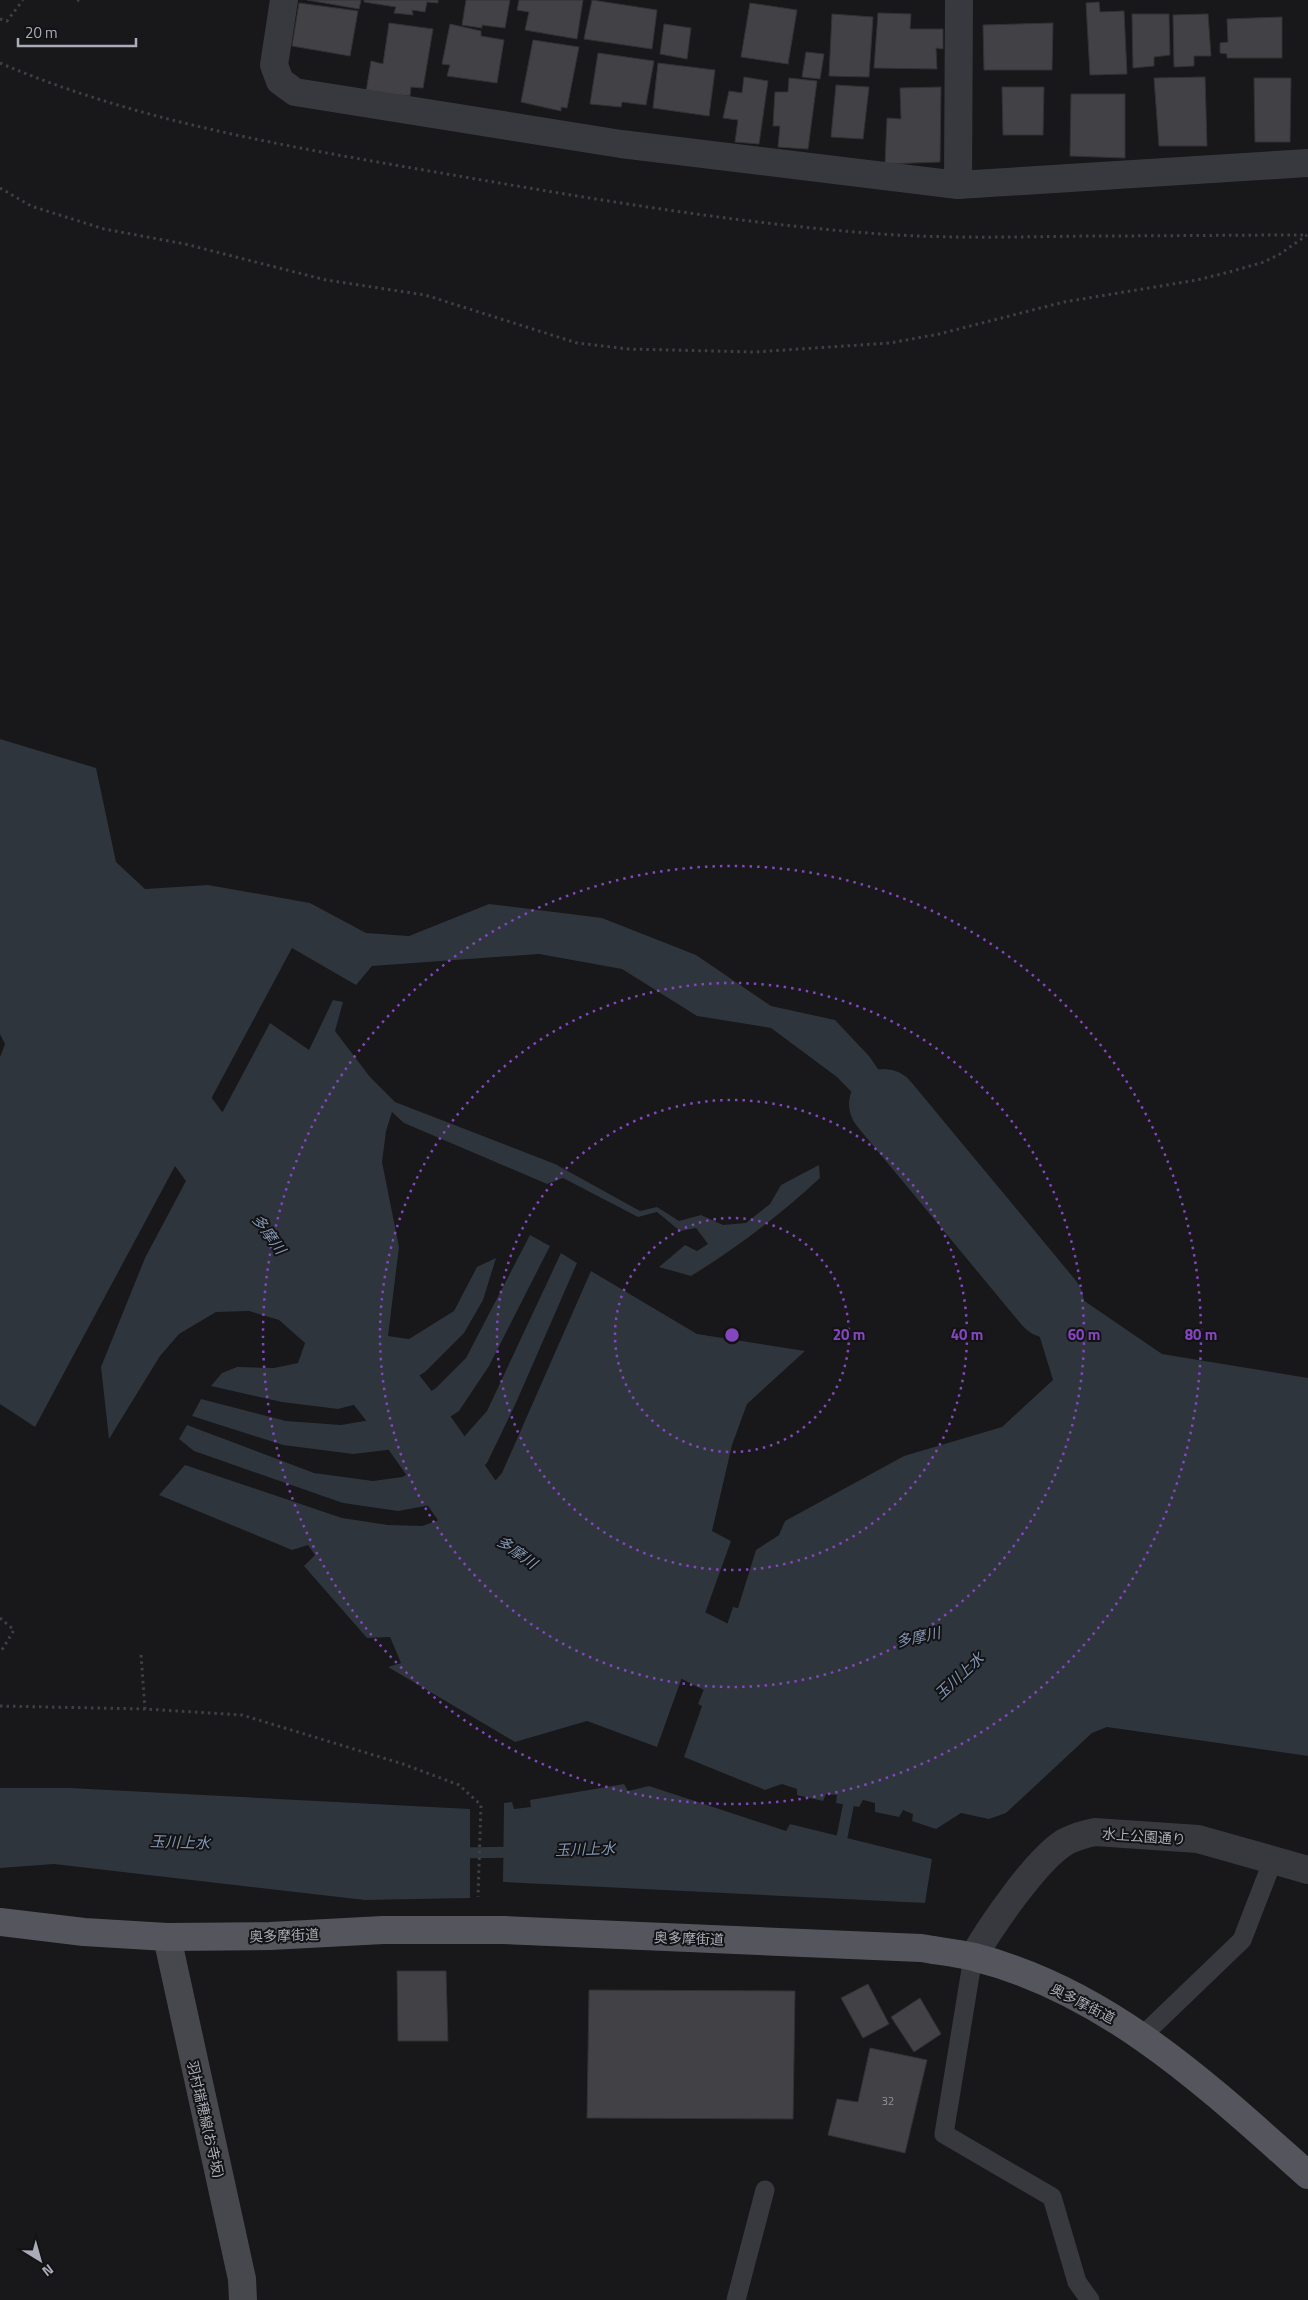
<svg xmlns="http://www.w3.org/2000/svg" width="1308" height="2300" viewBox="0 0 1308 2300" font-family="'Titillium Web','Noto Sans JP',sans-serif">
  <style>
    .water { fill: #2e353d }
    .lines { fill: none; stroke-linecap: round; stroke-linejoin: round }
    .stream { stroke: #2e353d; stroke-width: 11 }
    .river { stroke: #2e353d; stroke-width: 70 }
    .building { fill: #424246; stroke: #323135 }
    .path { stroke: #3e4045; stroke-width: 3; stroke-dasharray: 2.5 4; stroke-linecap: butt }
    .service { stroke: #38393e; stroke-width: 19 }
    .minor { stroke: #38393e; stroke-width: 28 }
    .secondary { stroke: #46484e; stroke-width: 28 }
    .primary { stroke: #55565d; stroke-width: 28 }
    .ring { fill: none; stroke: #8446be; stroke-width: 2.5; stroke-dasharray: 2.5 5 }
    .labels { text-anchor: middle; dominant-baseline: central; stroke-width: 4; stroke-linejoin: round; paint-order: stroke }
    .number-label { font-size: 11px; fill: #90929c }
    .street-label { font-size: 14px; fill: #aaadb9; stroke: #131214 }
    .water-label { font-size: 15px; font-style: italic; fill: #8297b3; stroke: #131214 }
    .centre { fill: #8446be; stroke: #131214; stroke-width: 2.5 }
    .ring-label { font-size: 15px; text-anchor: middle; font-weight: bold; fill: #8446be; stroke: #131214; stroke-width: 4; stroke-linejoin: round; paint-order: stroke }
  </style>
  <rect width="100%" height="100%" fill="#181719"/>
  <g class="water">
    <polygon points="0,739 96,768 116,862 145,889 208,885 310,903 366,933 409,936 489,904 602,918 696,955 771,1006 835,1020 869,1056 896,1095 872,1113 837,1077 771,1028 697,1016 622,969 539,954 372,966 356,985 292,948 35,1427 0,1404 0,1057 5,1044 0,1034"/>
    <path d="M333,1000L343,1002L335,1031L370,1077L395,1102L555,1164L640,1211L657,1207L679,1221L701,1215L723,1225L746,1223L770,1204L781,1185L819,1165L820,1178C780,1215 737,1248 691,1276L659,1267L685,1245L697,1251L708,1244L696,1228L680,1231L657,1212L638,1217L563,1178L547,1184L404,1123L392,1112L386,1131L382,1162L399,1247L388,1336L409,1339L454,1311L477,1267L496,1258L483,1300L464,1333L425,1372L384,1397L338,1409L282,1402L211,1386L222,1373L237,1367L274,1368L298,1363L305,1343L279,1320L249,1311L216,1312L179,1334L160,1356L109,1439L101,1367L145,1258L270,1023L309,1050Z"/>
    <polygon points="530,1235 550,1246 489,1366 459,1411 404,1448 353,1454 283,1445 192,1416 201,1399 286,1421 341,1425 394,1416 436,1388 466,1358"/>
    <polygon points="561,1253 577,1263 515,1405 487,1463 454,1491 431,1505 398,1511 343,1503 194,1451 179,1439 187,1425 314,1473 373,1481 402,1477 433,1462 462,1439 487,1411"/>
    <polygon points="591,1271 697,1334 805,1351 747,1404 732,1445 712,1531 731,1541 657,1747 587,1721 515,1742 388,1667 401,1663 390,1637 367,1638 304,1566 315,1555 308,1545 292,1550 159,1495 185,1465 342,1518 388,1525 422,1526 453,1515 480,1498 502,1473"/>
    <polygon points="1064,1287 1162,1354 1308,1378 1308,1756 1107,1727 1092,1733 1006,1813 989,1819 961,1813 936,1829 912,1821 913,1814 903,1810 899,1817 875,1812 875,1803 863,1800 859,1807 836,1803 837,1795 826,1794 823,1801 797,1795 797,1789 782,1784 765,1790 684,1757 702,1706 698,1704 708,1679 712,1680 729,1634 725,1631 733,1607 738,1608 756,1550 779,1535 785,1521 904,1456 1002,1427 1053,1380 1034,1318"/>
    <polygon points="624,1784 628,1791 649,1786 786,1831 790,1824 932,1859 925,1903 503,1882 504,1803 512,1802 514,1809 531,1807 530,1800"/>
    <polygon points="0,1788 70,1788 470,1809 470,1898 365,1900 54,1864 0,1868"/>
  </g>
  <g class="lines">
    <g class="stream">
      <polyline points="839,1852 851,1792"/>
      <polyline points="455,1853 519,1852"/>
    </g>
    <g class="river">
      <polyline points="136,1054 261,1224"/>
      <polyline points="884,1104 1049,1303"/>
      <polyline points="330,1318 414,1425 489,1532 541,1569 750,1674 811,1661"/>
    </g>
  </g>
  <g class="building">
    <polygon points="307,0 361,0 359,9"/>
    <polygon points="364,0 438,0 438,3 427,2 425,12 412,10 413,15 394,13 396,7 364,2"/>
    <polygon points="466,0 510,0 505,28 482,25 482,28 462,25"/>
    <polygon points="519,0 583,0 577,39 525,30 529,12 517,10"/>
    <polygon points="592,0 657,10 652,49 584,39"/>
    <polygon points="1099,2 1100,12 1124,11 1127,74 1090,75 1086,3"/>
    <polygon points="299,3 358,11 350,56 292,46"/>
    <polygon points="750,3 797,10 788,64 741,57"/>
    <polygon points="878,13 911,14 910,29 943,29 943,49 936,48 937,69 874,68"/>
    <polygon points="832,14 873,17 869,77 829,76"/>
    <polygon points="1132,14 1169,14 1170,55 1154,57 1154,66 1133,68"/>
    <polygon points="1208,14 1211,56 1194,56 1194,66 1174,67 1173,15"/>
    <polygon points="1282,17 1282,58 1227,58 1227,54 1220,53 1220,43 1228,42 1227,19"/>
    <polygon points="389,23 433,29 423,88 411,87 410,96 366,92 371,61 383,64"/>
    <polygon points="1053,23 1052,70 984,70 983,25"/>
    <polygon points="450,24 481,31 481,36 504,40 497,83 447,76 450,65 442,64"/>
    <polygon points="664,24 691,28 687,59 660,54"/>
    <polygon points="533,40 579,47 567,108 561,107 561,111 521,102"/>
    <polygon points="806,52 824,54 820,79 802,77"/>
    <polygon points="598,53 654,61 646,105 622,102 621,107 590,104"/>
    <polygon points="658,63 715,70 709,116 653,108"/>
    <polygon points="744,77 768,81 759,144 735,142 738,120 723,118 729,91 742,93"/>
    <polygon points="1205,77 1207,146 1159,146 1154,78"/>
    <polygon points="789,78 817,81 808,149 778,147 780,126 773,126 775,92 788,92"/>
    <polygon points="1254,78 1291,78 1290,142 1255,142"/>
    <polygon points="836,85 869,87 863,139 831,137"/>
    <polygon points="941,87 940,162 885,164 887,118 901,119 900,88"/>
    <polygon points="1002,87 1044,87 1043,135 1003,135"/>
    <polygon points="1071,94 1125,94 1125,158 1070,156"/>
    <polygon points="397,1971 446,1971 448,2041 398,2041"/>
    <polygon points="868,1984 889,2024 863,2038 841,1998"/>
    <polygon points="589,1990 795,1991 793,2119 587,2118"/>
    <polygon points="920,1998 941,2034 914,2052 891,2017"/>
    <polygon points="870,2048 927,2060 905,2153 828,2135 837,2099 858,2102"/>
  </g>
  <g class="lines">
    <g class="path">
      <polyline points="77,0 81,1"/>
      <polyline points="0,19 7,21 23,0"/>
      <path d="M0,63C131,119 273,144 412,168C563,194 715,221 868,233C941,239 1014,237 1087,236C1161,236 1234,235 1307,235"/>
      <polyline points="0,188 31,206 104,229 185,244 326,280 425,295 577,343 628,349 755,352 890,343 939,334 1064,302 1197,280 1229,272 1264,262 1280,254 1307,235"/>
      <polyline points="0,1618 14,1630 0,1653"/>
      <polyline points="141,1655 145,1709"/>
      <polyline points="0,1706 145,1709 242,1715 403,1764 459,1785 481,1805 478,1897"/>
    </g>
    <g class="service">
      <polyline points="973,1957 944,2134 1052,2197 1077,2282 1090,2300"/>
      <polyline points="1142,2036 1242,1940 1273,1860"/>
      <polyline points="736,2300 765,2190"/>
    </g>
    <g class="minor">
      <polyline points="284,0 274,65 280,81 295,92 621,144 958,185 1308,163"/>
      <polyline points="958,185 959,0"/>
      <path d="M973,1957C991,1926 1036,1860 1065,1842C1075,1837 1084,1834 1095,1832L1198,1839L1308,1870"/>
    </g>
    <polyline class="secondary" points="167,1937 242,2279 243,2300"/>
    <path class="primary" d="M0,1922L84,1932L167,1937L270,1936L383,1930H503L921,1948C938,1951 957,1953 974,1957C1108,1991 1208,2086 1308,2175"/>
  </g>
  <g class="ring">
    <circle cx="732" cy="1335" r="117"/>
    <circle cx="732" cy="1335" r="235"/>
    <circle cx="732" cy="1335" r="352"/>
    <circle cx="732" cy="1335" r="469"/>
  </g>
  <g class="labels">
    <g class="number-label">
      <text x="888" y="2101">32</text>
    </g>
    <g class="street-label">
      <text transform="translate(1144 1836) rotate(4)">水上公園通り</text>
      <text transform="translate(284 1935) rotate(-2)">奥多摩街道</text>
      <text transform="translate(689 1938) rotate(2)">奥多摩街道</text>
      <text transform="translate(1083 2003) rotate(27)">奥多摩街道</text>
      <text transform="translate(206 2119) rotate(77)">羽村瑞穂線(お寺坂)</text>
    </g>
    <g class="water-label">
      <text transform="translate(269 1234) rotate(54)">多摩川</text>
      <text transform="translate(517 1552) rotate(35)">多摩川</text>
      <text transform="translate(918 1637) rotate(-12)">多摩川</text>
      <text transform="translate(959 1676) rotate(-43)">玉川上水</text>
      <text transform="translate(180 1842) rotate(2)">玉川上水</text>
      <text transform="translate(585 1849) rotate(-2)">玉川上水</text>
    </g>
  </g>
  <circle cx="732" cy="1335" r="8" class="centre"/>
  <g class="ring-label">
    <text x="849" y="1340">20 m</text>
    <text x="967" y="1340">40 m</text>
    <text x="1084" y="1340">60 m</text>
    <text x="1201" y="1340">80 m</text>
  </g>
  <g transform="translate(40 2260) rotate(143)" stroke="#131214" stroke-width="4" paint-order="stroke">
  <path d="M0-4L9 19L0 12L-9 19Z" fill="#aaadb9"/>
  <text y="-8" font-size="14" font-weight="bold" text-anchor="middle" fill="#aaadb9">N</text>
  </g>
  <path d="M18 38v8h118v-8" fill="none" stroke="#aaadb9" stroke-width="2.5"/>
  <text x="25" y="38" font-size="15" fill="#aaadb9" stroke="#131214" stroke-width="4" paint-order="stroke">20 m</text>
</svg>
